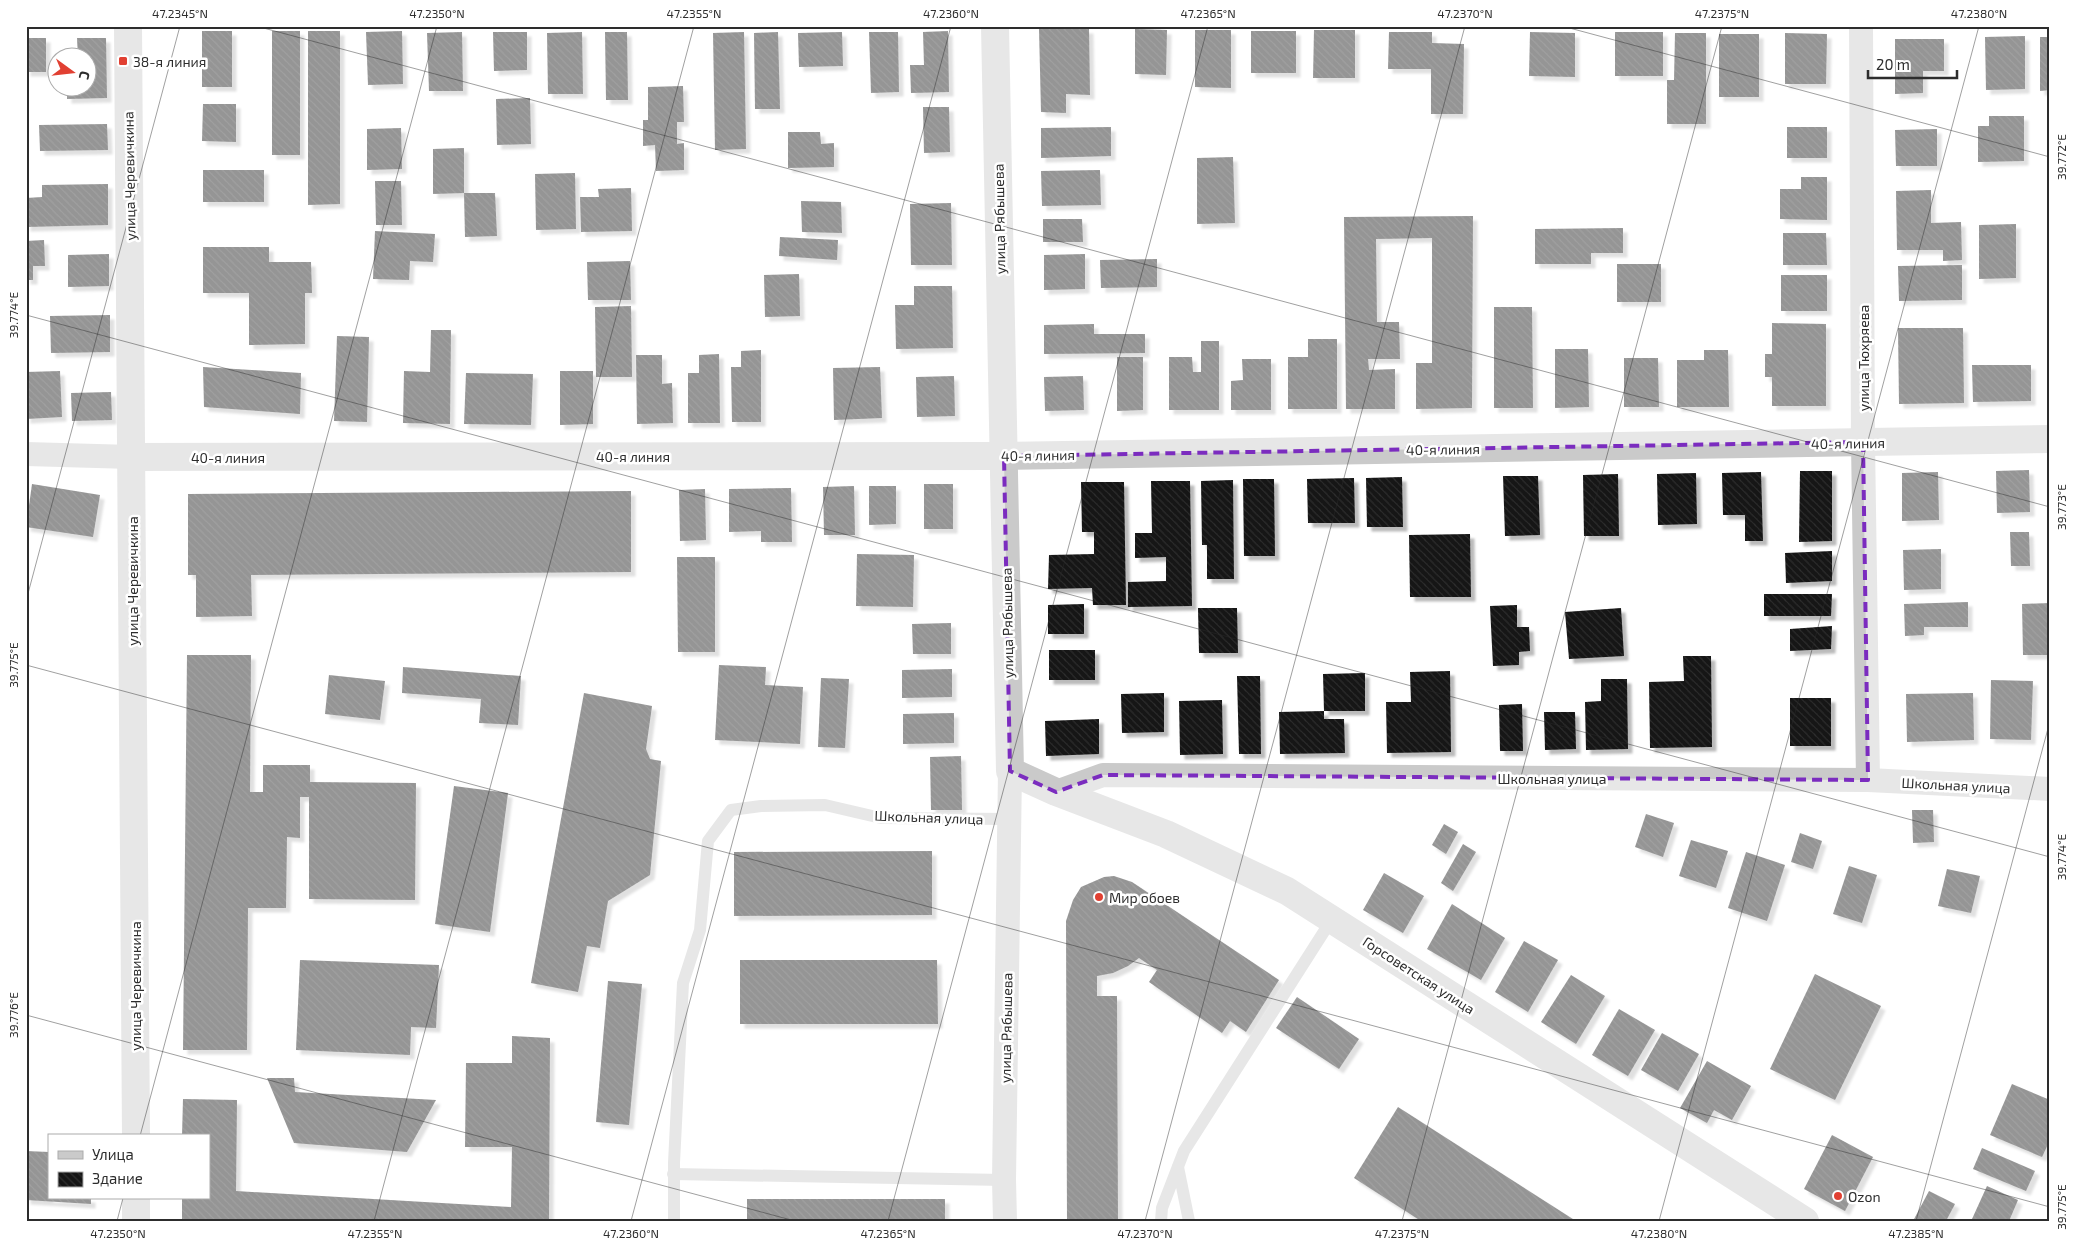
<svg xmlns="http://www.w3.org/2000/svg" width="2076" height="1247" viewBox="0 0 2076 1247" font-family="'Exo 2',sans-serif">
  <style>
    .building { fill: url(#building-back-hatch); filter: url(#shadow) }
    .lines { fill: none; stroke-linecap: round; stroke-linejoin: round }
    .service { stroke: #cacaca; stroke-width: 12 }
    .minor { stroke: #cacaca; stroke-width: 24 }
    .tertiary { stroke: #cacaca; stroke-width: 28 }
    .marked { fill: none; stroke: #7b2cbf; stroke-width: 4; stroke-dasharray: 10 6; stroke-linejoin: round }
    .ticks { fill: none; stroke: #2d2d2d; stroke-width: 1; stroke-opacity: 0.45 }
    .poi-dot { fill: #e14032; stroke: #fff; stroke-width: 2 }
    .labels { text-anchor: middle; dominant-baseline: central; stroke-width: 5; stroke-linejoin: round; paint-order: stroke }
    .poi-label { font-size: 14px; fill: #2d2d2d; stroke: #fff; text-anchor: start }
    .street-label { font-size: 14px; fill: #2d2d2d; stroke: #fff }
    .neatline { fill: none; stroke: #2d2d2d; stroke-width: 2 }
    .ticks-label { font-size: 12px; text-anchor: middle; fill: #2d2d2d }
  </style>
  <defs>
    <pattern id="building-back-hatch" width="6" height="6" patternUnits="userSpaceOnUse" patternTransform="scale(1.25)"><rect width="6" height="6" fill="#141414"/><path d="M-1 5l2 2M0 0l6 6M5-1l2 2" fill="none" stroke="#2e2e2e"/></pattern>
    <filter id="shadow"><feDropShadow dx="4.5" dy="4.5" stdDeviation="1" flood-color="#0004"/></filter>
  </defs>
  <rect width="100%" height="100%" fill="#fff"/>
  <g class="building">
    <polygon points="1039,29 1089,29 1090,95 1066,94 1066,113 1041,112"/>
    <polygon points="1135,29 1167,30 1166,75 1135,74"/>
    <polygon points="1195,30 1231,30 1231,88 1195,87"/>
    <polygon points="1314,30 1355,30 1355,78 1313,78"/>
    <rect x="202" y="31" width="30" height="56"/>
    <rect x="272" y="31" width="28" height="124"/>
    <polygon points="308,31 340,31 340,204 308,205"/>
    <polygon points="402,31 403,84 368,85 366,32"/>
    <polygon points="948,31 949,92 911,93 910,65 924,65 923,32"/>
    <rect x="1251" y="31" width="45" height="42"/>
    <polygon points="462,32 463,91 429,91 427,33"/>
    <polygon points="493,32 527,32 527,70 494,71"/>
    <polygon points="582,32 583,94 548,94 547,33"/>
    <polygon points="605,32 627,32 628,100 606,100"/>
    <polygon points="744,32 746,149 715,150 713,33"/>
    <polygon points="778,32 780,109 755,109 754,33"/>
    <polygon points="842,32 843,66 799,67 798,33"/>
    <polygon points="869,32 898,32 899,92 871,93"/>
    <polygon points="1389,32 1432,32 1432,43 1464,44 1463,114 1431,114 1431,69 1388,69"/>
    <polygon points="1530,32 1575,33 1575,77 1529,76"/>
    <rect x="1615" y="32" width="48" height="44"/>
    <polygon points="1675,33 1706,33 1706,124 1667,124 1667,80 1674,80"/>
    <polygon points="1785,33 1827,34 1826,84 1785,84"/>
    <rect x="1719" y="34" width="40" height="63"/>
    <polygon points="2025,36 2025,89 1986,90 1985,37"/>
    <polygon points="2040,37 2050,37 2050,90 2040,91"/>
    <rect x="26" y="38" width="20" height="34"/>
    <polygon points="77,38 106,38 107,98 67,99 67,88 88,88 88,58 78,58"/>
    <polygon points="1895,39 1944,39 1944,71 1923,71 1923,93 1895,94"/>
    <polygon points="683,86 684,122 677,122 677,144 684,143 684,170 656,171 655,145 643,146 643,120 648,120 648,87"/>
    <polygon points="530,98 531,144 497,145 496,99"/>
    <polygon points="203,104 236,104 236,142 202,141"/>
    <polygon points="923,107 949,107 950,152 924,153"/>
    <polygon points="1989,116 2024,116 2024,161 1978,162 1978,126 1989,126"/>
    <polygon points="107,124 108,150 40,151 39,125"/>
    <polygon points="1111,127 1111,156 1041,158 1041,128"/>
    <rect x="1787" y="127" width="40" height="31"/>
    <polygon points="401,128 402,169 367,170 367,129"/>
    <polygon points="1937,129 1937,166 1896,166 1895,130"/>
    <polygon points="788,132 820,132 821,144 834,143 834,167 788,168"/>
    <polygon points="464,148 464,193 433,194 433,149"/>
    <polygon points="1233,157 1235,223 1197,224 1197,158"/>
    <rect x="203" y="170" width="61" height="32"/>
    <polygon points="1100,170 1101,205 1042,206 1041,171"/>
    <polygon points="575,173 576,229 536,230 535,174"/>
    <polygon points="1801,177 1827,177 1827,220 1780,219 1780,189 1801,189"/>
    <polygon points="375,181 401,181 402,225 376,225"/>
    <polygon points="108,184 108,225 26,227 26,198 42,197 42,185"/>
    <polygon points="631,188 632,231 581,232 580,197 599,197 598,189"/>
    <polygon points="1931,190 1931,223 1961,222 1962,260 1943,261 1943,250 1897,250 1896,191"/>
    <polygon points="464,193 495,193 497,236 465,237"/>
    <polygon points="801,201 841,202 842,233 802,232"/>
    <polygon points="951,203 952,265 911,265 910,204"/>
    <polygon points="1473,216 1472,408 1416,409 1416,363 1432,363 1432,238 1376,239 1377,322 1399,322 1400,359 1368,359 1369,370 1395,369 1395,409 1346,409 1344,217"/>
    <polygon points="1043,219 1082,219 1083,242 1043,242"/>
    <polygon points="2016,224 2016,278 1979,279 1979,225"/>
    <polygon points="1623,228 1623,253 1591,253 1591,264 1535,264 1535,229"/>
    <polygon points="375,231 435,234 433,262 410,261 409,280 373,279"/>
    <polygon points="1783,233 1826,233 1827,265 1783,265"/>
    <polygon points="780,237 838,240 837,260 779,256"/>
    <polygon points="44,240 45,266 33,266 33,280 26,280 26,241"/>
    <polygon points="203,247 269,247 269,262 311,262 312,293 305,293 305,344 249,345 249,293 203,293"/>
    <polygon points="109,254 109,286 68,287 68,255"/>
    <polygon points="1085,254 1085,289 1044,290 1044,255"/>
    <polygon points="1157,259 1157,287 1101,288 1100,260"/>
    <polygon points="630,261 631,300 588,300 587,262"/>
    <rect x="1617" y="264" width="44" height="38"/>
    <polygon points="1962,265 1962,300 1899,301 1898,266"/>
    <polygon points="799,274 800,316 765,317 764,275"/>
    <rect x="1781" y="275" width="46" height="36"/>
    <polygon points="914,286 952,286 953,348 896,349 895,305 914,305"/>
    <polygon points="631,306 632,377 596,377 595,307"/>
    <polygon points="1494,307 1532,307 1533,408 1494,408"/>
    <polygon points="110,315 110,352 51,353 50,316"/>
    <polygon points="1772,323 1826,324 1826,406 1772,406 1772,377 1765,377 1765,354 1772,354"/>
    <polygon points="1094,324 1094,334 1145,334 1145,353 1044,354 1044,325"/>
    <polygon points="1898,328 1963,328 1964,403 1899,404"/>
    <polygon points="431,330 451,330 450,424 403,423 404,371 430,372"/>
    <polygon points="337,336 369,337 367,422 334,421"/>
    <polygon points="1308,339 1337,339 1337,409 1288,409 1288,357 1308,357"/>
    <polygon points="1201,341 1219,341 1219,410 1169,410 1169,357 1192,357 1193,372 1201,372"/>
    <polygon points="1555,349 1588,349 1589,407 1555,408"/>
    <polygon points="761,350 761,422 732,422 731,367 741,367 741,351"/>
    <polygon points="1704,350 1728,350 1729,407 1677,407 1677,360 1704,360"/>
    <polygon points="719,354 720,423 688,423 688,373 699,373 699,355"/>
    <polygon points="636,355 662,355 662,384 672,383 673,423 637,424"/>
    <polygon points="1117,357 1143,357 1143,410 1117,411"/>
    <polygon points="1624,358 1658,358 1659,407 1624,407"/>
    <polygon points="1242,359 1271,359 1271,410 1231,410 1231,381 1243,380"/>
    <polygon points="1972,365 2031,365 2031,401 1973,402"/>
    <polygon points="203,367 301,373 300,414 204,407"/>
    <polygon points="880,367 882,418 834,420 833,368"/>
    <polygon points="60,371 62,417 26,419 26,372"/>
    <polygon points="560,371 593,371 593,424 560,425"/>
    <polygon points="466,373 533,374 531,425 464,424"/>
    <polygon points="954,376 955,416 917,417 916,377"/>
    <polygon points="1083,376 1084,410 1045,411 1044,377"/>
    <polygon points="111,392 112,420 72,421 71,393"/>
    <polygon points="2029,470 2030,512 1997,513 1996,471"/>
    <polygon points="1800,471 1832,471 1832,541 1799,542"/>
    <polygon points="1761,472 1763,541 1745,541 1745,515 1723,515 1722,473"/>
    <polygon points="1938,472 1939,520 1902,521 1902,473"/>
    <polygon points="1696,473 1697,524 1658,525 1657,474"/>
    <polygon points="1618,474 1619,536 1584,536 1583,475"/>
    <polygon points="1503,476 1538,476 1540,535 1505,536"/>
    <polygon points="1402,477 1403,527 1367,527 1366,478"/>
    <polygon points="1354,478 1355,523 1308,523 1307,479"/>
    <polygon points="1243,479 1274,479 1275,556 1244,556"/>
    <polygon points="1233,480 1234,579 1207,579 1207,545 1202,545 1201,481"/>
    <polygon points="1151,481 1190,481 1192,606 1128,607 1128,582 1166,581 1166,557 1135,558 1135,533 1152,533"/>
    <polygon points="1081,482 1124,482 1126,605 1093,605 1092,588 1048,589 1049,555 1094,554 1094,532 1082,532"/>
    <polygon points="32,484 100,495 93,537 26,527"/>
    <rect x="924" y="484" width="29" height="45"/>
    <polygon points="854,486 855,535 824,535 823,487"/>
    <polygon points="869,486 896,486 896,524 869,525"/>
    <polygon points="791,488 792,542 761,542 761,531 729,532 729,489"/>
    <polygon points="705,489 706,540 680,541 679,490"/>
    <polygon points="631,491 631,572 251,575 252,616 196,617 196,575 188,575 188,494"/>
    <polygon points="2010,532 2029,532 2030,566 2011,566"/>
    <polygon points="1470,534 1471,597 1410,597 1409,535"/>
    <polygon points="1941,549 1941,589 1904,590 1903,550"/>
    <polygon points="1832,551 1832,581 1786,583 1785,553"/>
    <polygon points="857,554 914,555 913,607 856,606"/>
    <polygon points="677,557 715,557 715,652 678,652"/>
    <polygon points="1764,594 1832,594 1831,616 1764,616"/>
    <polygon points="1968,602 1968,627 1924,627 1924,635 1905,636 1904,604"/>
    <polygon points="2050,603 2050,655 2023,655 2022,604"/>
    <polygon points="1084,604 1084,634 1048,634 1048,605"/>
    <polygon points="1517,605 1517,627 1529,627 1530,651 1519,652 1519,665 1493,666 1490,606"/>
    <polygon points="1198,608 1237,608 1238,653 1199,653"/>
    <polygon points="1621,608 1624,656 1569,659 1565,612"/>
    <polygon points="951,623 951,654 913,654 912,624"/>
    <polygon points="1832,626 1831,649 1790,651 1790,629"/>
    <rect x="1049" y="650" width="46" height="30"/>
    <polygon points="187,655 251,655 250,792 263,792 263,765 310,765 310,782 416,783 415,900 309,899 309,797 300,797 300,838 287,837 286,908 248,908 247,1050 183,1050"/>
    <polygon points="1683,656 1711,656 1712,747 1650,748 1649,682 1684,681"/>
    <polygon points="719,665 766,667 765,685 803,687 800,744 715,740"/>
    <polygon points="403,667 521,676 518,725 479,723 481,699 402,693"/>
    <polygon points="952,669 952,697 902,698 902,670"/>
    <polygon points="1450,671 1451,752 1387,753 1386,702 1411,702 1410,672"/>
    <polygon points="1365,673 1365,711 1324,711 1323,674"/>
    <polygon points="329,675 385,681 380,720 325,714"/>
    <polygon points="1237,676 1260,676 1261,754 1239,754"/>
    <polygon points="821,678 849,679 845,748 818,747"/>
    <polygon points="1601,679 1627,679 1628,749 1586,750 1585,702 1601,701"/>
    <polygon points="1991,680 2033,681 2031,740 1990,739"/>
    <polygon points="584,693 652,706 646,749 650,759 661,761 650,875 608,901 600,948 587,946 578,992 531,983"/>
    <polygon points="1164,693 1164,732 1122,733 1121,694"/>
    <polygon points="1973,693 1974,740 1907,742 1906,694"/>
    <rect x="1790" y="698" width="41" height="48"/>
    <polygon points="1222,700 1223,754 1180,755 1179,701"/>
    <polygon points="1522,704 1523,751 1500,751 1499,705"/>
    <polygon points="1324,711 1324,719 1344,719 1345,753 1280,754 1279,712"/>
    <polygon points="1544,712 1575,712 1576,749 1545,750"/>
    <polygon points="954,713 954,743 903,744 903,714"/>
    <polygon points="1099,719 1099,754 1046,756 1045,721"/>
    <polygon points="961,756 962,810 931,810 930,757"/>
    <polygon points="454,786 508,793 490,932 435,924"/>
    <polygon points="1912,810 1933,810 1934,842 1913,843"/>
    <polygon points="1646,814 1674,823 1663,857 1635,847"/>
    <polygon points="1444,824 1458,832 1446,854 1432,845"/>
    <polygon points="1800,833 1822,841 1813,869 1791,862"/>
    <polygon points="1691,840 1728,851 1716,888 1679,876"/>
    <polygon points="1463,844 1476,852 1453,891 1441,883"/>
    <polygon points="932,851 932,915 734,916 734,852"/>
    <polygon points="1746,852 1785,865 1767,921 1728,908"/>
    <polygon points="1849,866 1877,875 1862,923 1833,914"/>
    <polygon points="1947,869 1980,876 1971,913 1938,906"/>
    <polygon points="1384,873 1424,896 1403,933 1363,910"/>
    <polygon points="1114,876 1132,882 1279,980 1246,1032 1230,1021 1222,1033 1149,982 1157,970 1139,958 1128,966 1113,973 1097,976 1097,996 1117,996 1118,1221 1067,1221 1066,921 1073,900 1081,887 1104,877"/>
    <polygon points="1452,904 1505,938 1481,980 1427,949"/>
    <polygon points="1524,941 1558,960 1528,1012 1495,992"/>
    <polygon points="300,960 439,965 436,1028 411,1027 410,1055 296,1050"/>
    <polygon points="740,960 937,960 938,1024 740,1024"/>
    <polygon points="1815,974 1881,1006 1835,1100 1770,1069"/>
    <polygon points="1571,975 1605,996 1576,1044 1541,1022"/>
    <polygon points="608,981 642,984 629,1125 596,1122"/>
    <polygon points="1297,997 1359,1039 1339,1069 1276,1028"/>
    <polygon points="1619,1009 1655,1030 1628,1076 1592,1055"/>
    <polygon points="1662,1033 1699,1054 1678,1091 1641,1070"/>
    <polygon points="512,1036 550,1038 549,1221 182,1221 182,1198 209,1198 209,1136 182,1136 183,1099 237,1100 236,1191 511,1207 512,1147 465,1147 466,1063 512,1063"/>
    <polygon points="1707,1061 1751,1086 1732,1120 1714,1110 1707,1123 1680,1108"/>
    <polygon points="267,1078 294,1078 295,1092 436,1100 407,1152 294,1143"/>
    <polygon points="2012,1084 2050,1100 2050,1140 2042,1157 1990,1135"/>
    <polygon points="1398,1107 1576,1221 1421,1221 1354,1178"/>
    <polygon points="1832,1135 1873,1157 1845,1211 1804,1189"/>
    <polygon points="1982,1148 2035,1171 2026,1191 1973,1169"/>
    <polygon points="26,1151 49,1152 49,1198 91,1198 91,1204 26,1200"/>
    <polygon points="1987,1186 2018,1200 2009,1221 1972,1219"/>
    <polygon points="1929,1191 1955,1204 1946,1221 1913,1221"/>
    <rect x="747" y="1199" width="198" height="22"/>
  </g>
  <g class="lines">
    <g class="service">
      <polyline points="1178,1167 1189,1221"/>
      <polyline points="673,1174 1004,1180"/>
      <polyline points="674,1221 674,1163 683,983 700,930 708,841 731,810 761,806 825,805 881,818 1009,819"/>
      <polyline points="1161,1221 1162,1208 1184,1151 1332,919"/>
    </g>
    <g class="minor">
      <polyline points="1861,26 1863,442 1868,780"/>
      <polyline points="26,454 132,457"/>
      <polyline points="1056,792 1103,775 1868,780 2050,789"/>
      <polyline points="1005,1221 1004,1180 1010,771"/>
    </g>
    <g class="tertiary">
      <polyline points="128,26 136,1136"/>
      <polyline points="995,26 1010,771 1056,792 1166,834 1287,891 1805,1221"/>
      <polyline points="132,457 1004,456 2050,439"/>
      <polyline points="136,1198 136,1221"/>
    </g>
  </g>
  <path d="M0 0H2076V1247H0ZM1863,442L1868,780L1103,775L1056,792L1010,771L1004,456Z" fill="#fff" fill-opacity=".55" fill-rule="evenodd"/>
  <path class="marked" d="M1863,442L1868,780L1103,775L1056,792L1010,771L1004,456Z"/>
  <path class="ticks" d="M256,26L2050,507M1562,26L2050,157M26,315L2050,857M26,601L180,26M26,665L2050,1207M26,1015L795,1221M140,1136L437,26M117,1221L123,1198M374,1221L694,26M631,1221L951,26M888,1221L1208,26M1145,1221L1465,26M1402,1221L1722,26M1659,1221L1979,26M1916,1221L2050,721"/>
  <g class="poi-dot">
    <rect x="118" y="56" width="10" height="10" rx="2.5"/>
    <circle cx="1099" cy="897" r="5"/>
    <circle cx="1838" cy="1196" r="5"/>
  </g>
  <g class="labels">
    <g class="poi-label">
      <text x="133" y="61">38-я линия</text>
      <text x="1109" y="897">Мир обоев</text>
      <text x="1848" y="1196">Ozon</text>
    </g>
    <g class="street-label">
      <text transform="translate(129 176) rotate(-91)">улица Черевичкина</text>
      <text transform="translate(999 219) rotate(-91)">улица Рябышева</text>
      <text transform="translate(1863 358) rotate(-90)">улица Тюхряева</text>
      <text transform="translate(1848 443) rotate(-1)">40-я линия</text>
      <text transform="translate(1443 449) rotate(-1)">40-я линия</text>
      <text transform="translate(1038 455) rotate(-1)">40-я линия</text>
      <text x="633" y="456">40-я линия</text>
      <text x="228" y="457">40-я линия</text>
      <text transform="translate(132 581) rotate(-90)">улица Черевичкина</text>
      <text transform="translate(1007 623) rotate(-91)">улица Рябышева</text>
      <text x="1552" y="778">Школьная улица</text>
      <text transform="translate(1956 785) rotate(3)">Школьная улица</text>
      <text transform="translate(929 817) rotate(2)">Школьная улица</text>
      <text transform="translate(1419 975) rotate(33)">Горсоветская улица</text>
      <text transform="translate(135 986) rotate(-90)">улица Черевичкина</text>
      <text transform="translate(1006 1028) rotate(-89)">улица Рябышева</text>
    </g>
  </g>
  <rect width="2076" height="1247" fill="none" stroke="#ffffff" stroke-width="55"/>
  <rect x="48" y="1134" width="162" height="65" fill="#ffffff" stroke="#ababab"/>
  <rect x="58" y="1151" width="25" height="8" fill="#cacaca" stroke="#ababab"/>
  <text x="92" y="1160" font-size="15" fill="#2d2d2d">Улица</text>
  <rect x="58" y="1172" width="25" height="15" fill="url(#building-back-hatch)" stroke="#ababab"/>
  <text x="92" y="1184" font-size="15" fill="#2d2d2d">Здание</text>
  <g transform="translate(72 72) rotate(105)"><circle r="24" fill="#ffffff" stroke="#ababab"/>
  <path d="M0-4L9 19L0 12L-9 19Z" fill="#e14032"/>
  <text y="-8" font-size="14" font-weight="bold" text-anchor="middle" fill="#2d2d2d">С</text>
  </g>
  <path d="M1868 70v8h89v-8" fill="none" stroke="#2d2d2d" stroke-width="2.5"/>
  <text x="1876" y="70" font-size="15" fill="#2d2d2d" stroke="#ffffff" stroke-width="4" paint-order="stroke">20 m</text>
  <rect x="28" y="28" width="2020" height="1192" class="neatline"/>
  <g class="ticks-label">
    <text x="180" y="18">47.2345°N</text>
    <text x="437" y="18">47.2350°N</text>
    <text x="694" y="18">47.2355°N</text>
    <text x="951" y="18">47.2360°N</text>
    <text x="1208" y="18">47.2365°N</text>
    <text x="1465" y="18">47.2370°N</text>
    <text x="1722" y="18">47.2375°N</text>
    <text x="1979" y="18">47.2380°N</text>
    <text transform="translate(2062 157) rotate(-90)" y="4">39.772°E</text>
    <text transform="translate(14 315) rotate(-90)" y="4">39.774°E</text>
    <text transform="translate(2062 507) rotate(-90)" y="4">39.773°E</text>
    <text transform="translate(14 665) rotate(-90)" y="4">39.775°E</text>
    <text transform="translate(2062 857) rotate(-90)" y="4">39.774°E</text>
    <text transform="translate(14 1015) rotate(-90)" y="4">39.776°E</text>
    <text transform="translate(2062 1207) rotate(-90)" y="4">39.775°E</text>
    <text x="118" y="1238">47.2350°N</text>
    <text x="375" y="1238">47.2355°N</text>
    <text x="631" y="1238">47.2360°N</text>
    <text x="888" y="1238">47.2365°N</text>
    <text x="1145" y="1238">47.2370°N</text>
    <text x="1402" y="1238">47.2375°N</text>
    <text x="1659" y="1238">47.2380°N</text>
    <text x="1916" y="1238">47.2385°N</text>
  </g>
</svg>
